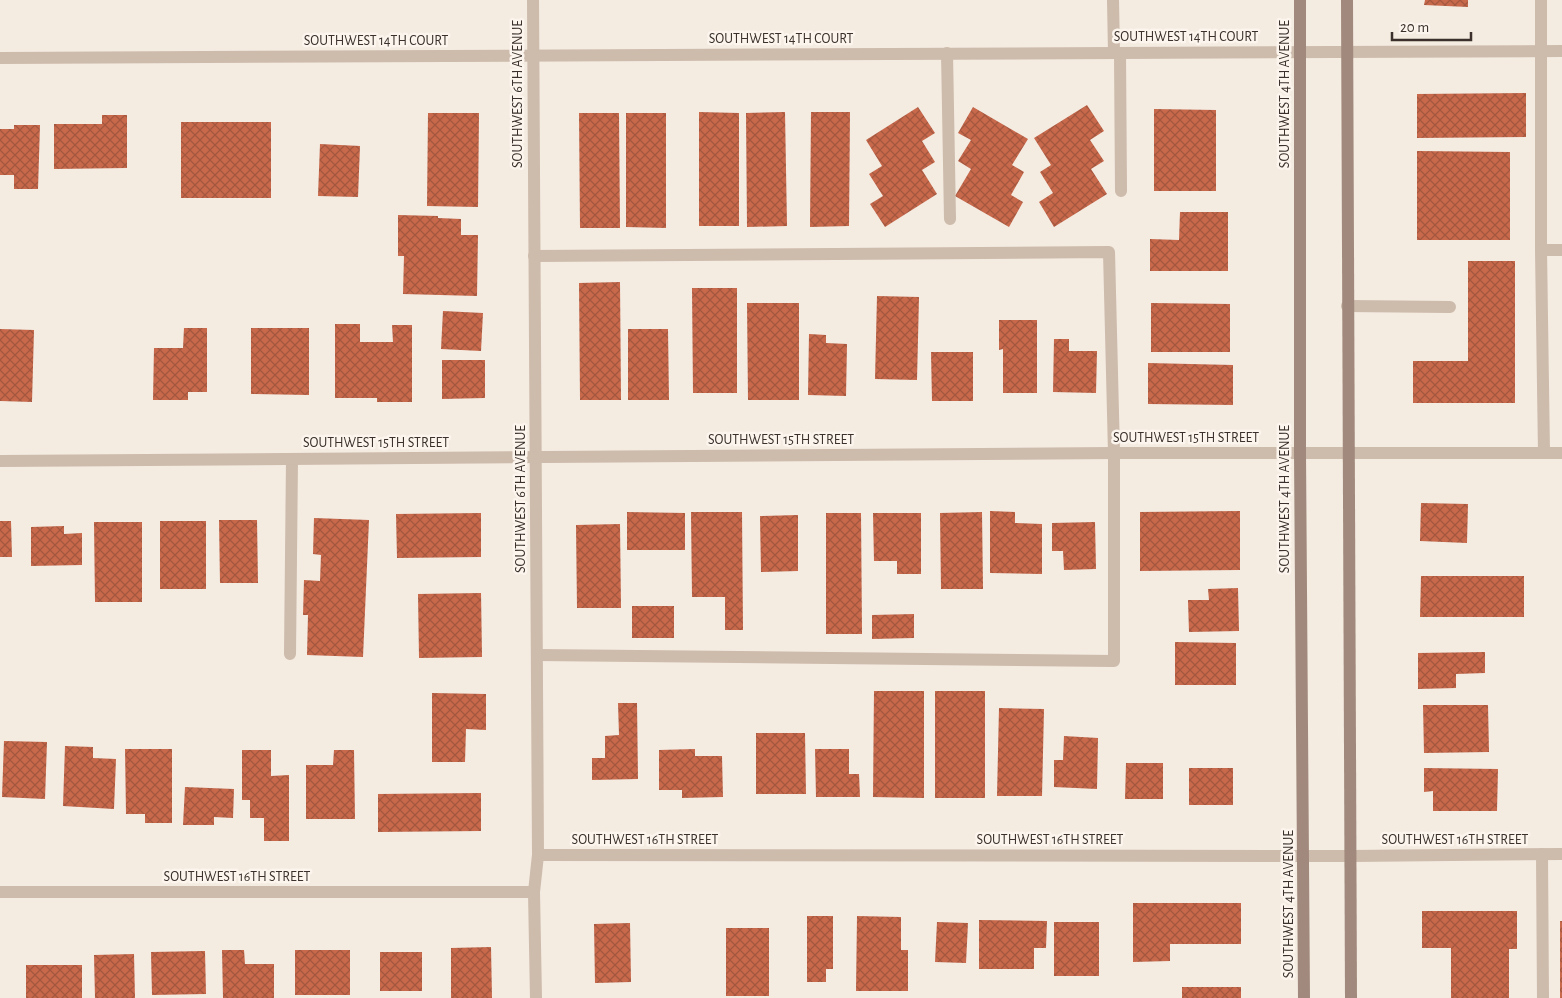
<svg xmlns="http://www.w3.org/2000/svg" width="1562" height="998" viewBox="0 0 1562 998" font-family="'Alegreya Sans',sans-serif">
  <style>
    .building { fill: url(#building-cross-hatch) }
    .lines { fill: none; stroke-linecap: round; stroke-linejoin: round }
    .service { stroke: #cdbbac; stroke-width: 12 }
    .minor { stroke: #cdbbac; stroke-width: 12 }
    .secondary { stroke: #a18a7d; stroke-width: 12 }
    .labels { text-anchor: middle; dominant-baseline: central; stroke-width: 5; stroke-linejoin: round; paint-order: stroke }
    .street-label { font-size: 14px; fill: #3b302b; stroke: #fbf5ee }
  </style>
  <defs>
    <pattern id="building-cross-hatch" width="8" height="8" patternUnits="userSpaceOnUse" patternTransform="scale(1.25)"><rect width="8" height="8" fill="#c8694b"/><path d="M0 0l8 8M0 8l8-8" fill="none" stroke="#a4573f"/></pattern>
  </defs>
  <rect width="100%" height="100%" fill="#f4ebe1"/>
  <g class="building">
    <polygon points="1425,0 1468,0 1468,7 1424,5"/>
    <polygon points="1526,93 1526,137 1417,138 1417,94"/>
    <polygon points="1087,105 1104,131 1090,140 1104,161 1091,169 1107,194 1054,227 1039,202 1053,193 1040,172 1051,165 1034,138"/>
    <polygon points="918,107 935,133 922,141 935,162 922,170 937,194 885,227 870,204 883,196 869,174 882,166 866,140"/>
    <polygon points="973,107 1028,139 1012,165 1024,172 1011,195 1023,202 1009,227 955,196 971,169 958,161 971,140 958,133"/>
    <polygon points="1154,109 1216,110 1216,191 1154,191"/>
    <polygon points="699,112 739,113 739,226 699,226"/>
    <polygon points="785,112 787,226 747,227 746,113"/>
    <polygon points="811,112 850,112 849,226 810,227"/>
    <polygon points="428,113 479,113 478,207 427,206"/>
    <polygon points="579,113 619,113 620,228 580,228"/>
    <polygon points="626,113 666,113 666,228 626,227"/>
    <polygon points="102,115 127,115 127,168 54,169 54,124 102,124"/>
    <rect x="181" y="122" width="90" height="76"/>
    <polygon points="14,125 40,125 38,189 14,189 14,175 0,175 0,129 14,129"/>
    <polygon points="320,144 360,146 358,197 318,196"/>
    <polygon points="1417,151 1510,152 1510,240 1417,240"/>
    <polygon points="1180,212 1228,212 1228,271 1150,271 1150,239 1179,240"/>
    <polygon points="398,215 438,216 438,218 461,219 461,235 478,235 477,296 403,294 404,256 398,256"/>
    <polygon points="1468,261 1515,261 1515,403 1413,403 1413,361 1468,361"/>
    <polygon points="620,282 621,400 580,400 579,283"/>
    <polygon points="692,288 737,288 737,393 693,393"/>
    <polygon points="877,296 919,297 917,380 875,379"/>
    <polygon points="747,303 799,303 799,400 748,400"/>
    <polygon points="1151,303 1230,304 1230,352 1151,352"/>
    <polygon points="443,311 483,313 481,351 441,349"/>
    <polygon points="999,320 1037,320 1037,393 1003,393 1003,349 999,350"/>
    <polygon points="335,324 360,324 360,342 393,342 392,325 412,325 412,402 377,402 377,398 335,398"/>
    <polygon points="184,328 207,328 207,392 188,392 188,400 153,400 154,348 183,348"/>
    <polygon points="251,328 309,328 309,395 251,394"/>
    <polygon points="0,329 34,330 32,402 0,401"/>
    <polygon points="628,329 668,329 669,400 628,400"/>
    <polygon points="809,334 826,335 826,343 847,344 846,396 808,395"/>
    <polygon points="1054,339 1069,339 1069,351 1097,351 1096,393 1053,392"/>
    <polygon points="931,352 973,352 973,401 932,401"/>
    <polygon points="442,360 485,360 485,398 442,399"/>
    <polygon points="1148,363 1233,365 1233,405 1148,404"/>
    <polygon points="1421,503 1468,504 1467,543 1420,541"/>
    <polygon points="990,511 1015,512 1015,523 1042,524 1042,574 990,573"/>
    <polygon points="1240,511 1240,570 1140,571 1140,512"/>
    <polygon points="627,512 685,513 685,550 627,550"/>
    <polygon points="691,512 742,512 743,630 725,630 725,597 692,597"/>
    <polygon points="982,512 983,589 941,589 940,513"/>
    <polygon points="481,513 481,557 397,558 396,514"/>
    <polygon points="826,513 861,513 862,634 826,634"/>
    <polygon points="873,513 921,513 921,574 897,574 897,561 874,561"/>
    <polygon points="798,515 798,571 761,572 760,516"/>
    <polygon points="314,518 369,520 363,657 307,655 308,615 303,615 304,580 320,581 321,555 313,554"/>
    <polygon points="219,520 257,520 258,583 220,583"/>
    <polygon points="0,521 11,521 12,557 0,557"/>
    <rect x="160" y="521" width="46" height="68"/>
    <polygon points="94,522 142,522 142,602 95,602"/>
    <polygon points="1095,522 1096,569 1064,570 1063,551 1052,551 1052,523"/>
    <polygon points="620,524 621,608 577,608 576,525"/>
    <polygon points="64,526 64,534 82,533 82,565 31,566 31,527"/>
    <polygon points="1421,576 1524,576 1524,617 1420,617"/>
    <polygon points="1238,588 1239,631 1189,632 1188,600 1209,600 1208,589"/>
    <polygon points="481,593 482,657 419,658 418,594"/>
    <rect x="632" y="606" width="42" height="32"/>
    <polygon points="914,614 914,638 872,639 872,615"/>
    <polygon points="1175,642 1236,643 1236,685 1175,685"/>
    <polygon points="1485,652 1485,673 1456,674 1456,688 1418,689 1418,653"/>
    <polygon points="874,691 924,691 924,798 873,797"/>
    <rect x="935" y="691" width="50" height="107"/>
    <polygon points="432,693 486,694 486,730 466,729 465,762 432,762"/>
    <polygon points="618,703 637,703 638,779 592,780 592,758 605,758 605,736 619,735"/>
    <polygon points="1423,705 1488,705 1489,752 1424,753"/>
    <polygon points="999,708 1044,709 1042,796 997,796"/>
    <polygon points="756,733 805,733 806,794 756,794"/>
    <polygon points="1064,736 1098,738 1097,789 1054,787 1054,760 1063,760"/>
    <polygon points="4,741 47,742 45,799 2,797"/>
    <polygon points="65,746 93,747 93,758 116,759 114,809 63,806"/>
    <polygon points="125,749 172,749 172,823 145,823 145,814 126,814"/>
    <polygon points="695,749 695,756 722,756 723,797 682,798 682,790 659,790 659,750"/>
    <polygon points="815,749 849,749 849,774 859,774 860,797 816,797"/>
    <polygon points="242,750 271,750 271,776 289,775 289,841 264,841 264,818 250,818 250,800 242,800"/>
    <polygon points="334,750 354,750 355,819 306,819 306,765 333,765"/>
    <polygon points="1126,763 1163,763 1163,799 1125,799"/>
    <rect x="1189" y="768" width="44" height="37"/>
    <polygon points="1424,768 1498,769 1497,811 1433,811 1433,791 1424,792"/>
    <polygon points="185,787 234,789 233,818 214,817 214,825 183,825"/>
    <polygon points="481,793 481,831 378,832 378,794"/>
    <polygon points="1133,903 1241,903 1241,944 1170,944 1170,961 1133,962"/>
    <polygon points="1422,911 1517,911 1517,949 1509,949 1509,998 1451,998 1451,948 1422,948"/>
    <polygon points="807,916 833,916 833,969 826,969 826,982 807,982"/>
    <polygon points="857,916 901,917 901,950 908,950 908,991 856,991"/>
    <polygon points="979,920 1047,921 1046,948 1034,948 1034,969 979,969"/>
    <rect x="1560" y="921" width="2" height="77"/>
    <polygon points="937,922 968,923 966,963 935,962"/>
    <rect x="1054" y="922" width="45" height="54"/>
    <polygon points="630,923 631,982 595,983 594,924"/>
    <rect x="726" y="928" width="43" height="68"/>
    <polygon points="491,947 492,998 451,998 451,948"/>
    <polygon points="222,950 244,950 245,964 274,964 274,998 223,998"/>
    <rect x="295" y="950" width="55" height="45"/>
    <polygon points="205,951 206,994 152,995 151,952"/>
    <rect x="380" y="952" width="42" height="39"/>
    <polygon points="134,954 135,998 95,998 94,955"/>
    <rect x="26" y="965" width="56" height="33"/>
    <rect x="1182" y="987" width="59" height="11"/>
  </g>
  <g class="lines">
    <g class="service">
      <polyline points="1113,0 1114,53"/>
      <polyline points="947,53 950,219"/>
      <polyline points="1120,53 1121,191"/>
      <polyline points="1541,250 1541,0"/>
      <polyline points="534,256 1109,252 1114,453 1114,661 537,655"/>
      <polyline points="1347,306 1450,307"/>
      <polyline points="1544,453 1541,250 1562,250"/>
      <polyline points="290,654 292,459"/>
      <polyline points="1542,854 1543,998"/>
    </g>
    <g class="minor">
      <polyline points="533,0 538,855 534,892 536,998"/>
      <polyline points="0,58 1562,51"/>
      <polyline points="0,461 1114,453 1562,453"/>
      <polyline points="538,855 1351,856 1562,854"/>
      <polyline points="0,892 534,892"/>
    </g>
    <g class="secondary">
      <polyline points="1300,0 1300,454 1304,998"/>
      <polyline points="1347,0 1351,998"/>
    </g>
  </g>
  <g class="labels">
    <g class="street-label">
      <text x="1186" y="37">SOUTHWEST 14TH COURT</text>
      <text x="781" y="39">SOUTHWEST 14TH COURT</text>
      <text x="376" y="41">SOUTHWEST 14TH COURT</text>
      <text transform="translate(518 94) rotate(-90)">SOUTHWEST 6TH AVENUE</text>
      <text transform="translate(1285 94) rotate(-90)">SOUTHWEST 4TH AVENUE</text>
      <text x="1186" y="438">SOUTHWEST 15TH STREET</text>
      <text x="781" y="440">SOUTHWEST 15TH STREET</text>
      <text x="376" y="443">SOUTHWEST 15TH STREET</text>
      <text transform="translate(521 499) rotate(-90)">SOUTHWEST 6TH AVENUE</text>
      <text transform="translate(1285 499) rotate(-90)">SOUTHWEST 4TH AVENUE</text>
      <text x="645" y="840">SOUTHWEST 16TH STREET</text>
      <text x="1050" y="840">SOUTHWEST 16TH STREET</text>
      <text x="1455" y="840">SOUTHWEST 16TH STREET</text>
      <text x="237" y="877">SOUTHWEST 16TH STREET</text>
      <text transform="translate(1289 904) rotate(-90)">SOUTHWEST 4TH AVENUE</text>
    </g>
  </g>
  <path d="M1392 32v8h79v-8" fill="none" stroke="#3b302b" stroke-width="2.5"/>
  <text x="1400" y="32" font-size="15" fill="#3b302b" stroke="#fbf5ee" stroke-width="4" paint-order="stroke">20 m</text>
</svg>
